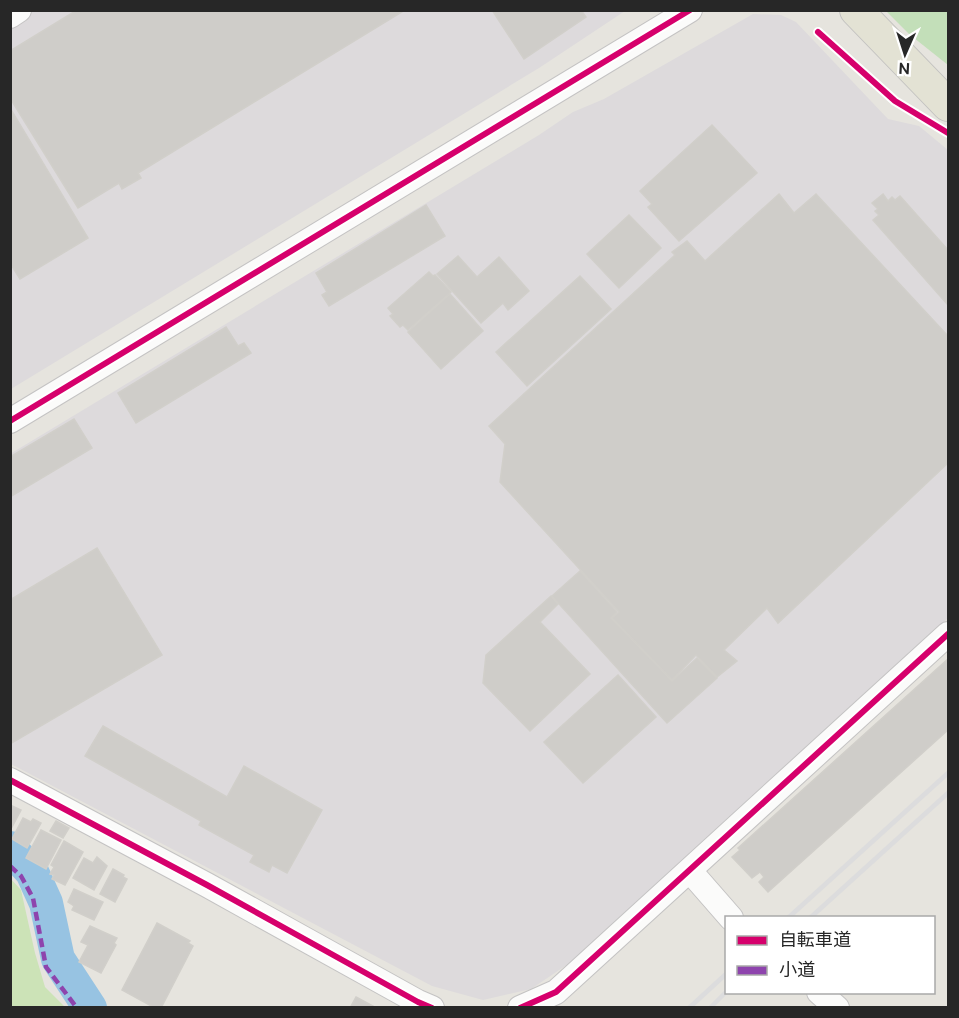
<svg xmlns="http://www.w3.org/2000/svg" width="959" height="1018" viewBox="0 0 959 1018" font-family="Ubuntu,'Noto Sans JP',sans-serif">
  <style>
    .industrial { fill: #dddadc }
    .green { fill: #c3dfb9 }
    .pitch { fill: #cce3b7 }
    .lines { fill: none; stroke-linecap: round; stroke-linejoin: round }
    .river { stroke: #97c3e2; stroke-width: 34 }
    .building { fill: #cfcdc9; stroke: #d1cfca; stroke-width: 1.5 }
    .minor-casing { stroke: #c4c3c3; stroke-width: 26 }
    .major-casing { stroke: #c3c2c0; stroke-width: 34 }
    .minor { stroke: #fbfbfa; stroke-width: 24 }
    .major { stroke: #e3e2d4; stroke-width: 32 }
    .rail { stroke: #dcdcdd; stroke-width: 4.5 }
    .quiet { stroke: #8e44ad; stroke-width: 4.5; stroke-dasharray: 9 4.5; stroke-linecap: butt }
    .cycleway-casing { stroke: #fff; stroke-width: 10 }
    .cycleway { stroke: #d6006c; stroke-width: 6 }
  </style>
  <rect width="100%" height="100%" fill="#e6e4de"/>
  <g class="industrial">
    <polygon points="11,11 625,11 539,68 11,389"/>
    <polygon points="753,14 781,15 796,22 888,119 919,126 948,150 948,618 623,921 577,958 531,989 483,1000 432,986 11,764 10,454 539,135 573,112 604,99"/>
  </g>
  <polygon class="green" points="886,11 948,11 948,65 909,34"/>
  <polygon class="pitch" points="10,878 21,890 35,953 45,987 65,1007 11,1007"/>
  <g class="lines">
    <polyline class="river" points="10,848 32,872 46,903 58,959 90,1008"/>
  </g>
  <g class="building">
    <polygon points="77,10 405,10 138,173 141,178 122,189 119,183 78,208 10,98 10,51"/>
    <polygon points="492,10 581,10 586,17 524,59"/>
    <polygon points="10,108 88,238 20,279 10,263"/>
    <polygon points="712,125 757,173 679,241 648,207 652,204 640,191"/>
    <polygon points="779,194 794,213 816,194 948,336 948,463 778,623 767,608 724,650 737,661 717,677 696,655 672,680 612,618 619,612 500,482 505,444 489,426 675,255 672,252 687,241 705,261"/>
    <polygon points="883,194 888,201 892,197 895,200 900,196 948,250 948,305 873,220 879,215 875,211 878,209 872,203"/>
    <polygon points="426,205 445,236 329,306 322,295 327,292 316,273"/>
    <polygon points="629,215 661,248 619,288 587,254"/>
    <polygon points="458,256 477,277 499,257 529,291 508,310 503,303 481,323 437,274"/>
    <polygon points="429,272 433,276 435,275 451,292 408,330 403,325 400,327 390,316 393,314 388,308"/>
    <polygon points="580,276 611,309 527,386 496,352"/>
    <polygon points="450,294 483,331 441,369 408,332"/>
    <polygon points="226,327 238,346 244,343 251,353 136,423 118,393"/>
    <polygon points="74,419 92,448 10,497 10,457"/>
    <polygon points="97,548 162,655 10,744 10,600"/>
    <polygon points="580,571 617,612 611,618 672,681 697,658 717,678 667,723 552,596"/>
    <polygon points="551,596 558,604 540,622 590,674 530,731 483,683 486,655"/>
    <polygon points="948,659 948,730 768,892 759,882 764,877 760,872 752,878 732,857 740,850 738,848"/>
    <polygon points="618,675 656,717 583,783 544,742"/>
    <polygon points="103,726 227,797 244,766 322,810 287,873 272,865 269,872 250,862 254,855 199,825 201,821 85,756"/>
    <polygon points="10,805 21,810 12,827 10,826"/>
    <polygon points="23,818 31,822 33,819 41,823 27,848 12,839"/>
    <polygon points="56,821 69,828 63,838 50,831"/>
    <polygon points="41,830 61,840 46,869 26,858"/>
    <polygon points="64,841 83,852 65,885 52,879 54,875 50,874 54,867 51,865"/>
    <polygon points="97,857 107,866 94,890 73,878 84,858 93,863"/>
    <polygon points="113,869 124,875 123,877 127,879 115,902 100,894"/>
    <polygon points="74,889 103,902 94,920 72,910 74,906 68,902"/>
    <polygon points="157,923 190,941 188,943 193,946 161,1008 155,1008 122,990"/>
    <polygon points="90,926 117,938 114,943 116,945 101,973 79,962 88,945 81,942"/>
    <polygon points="356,997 373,1006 372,1008 350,1008"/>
  </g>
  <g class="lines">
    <defs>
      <g id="minor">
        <polyline points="10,16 19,10"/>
        <polyline points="10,421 690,10"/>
        <polyline points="10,780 207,885 418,1002 432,1008"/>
        <polyline points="690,871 731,918"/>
        <polyline points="819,992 837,1008"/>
        <polyline points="520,1008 556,992 948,634"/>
      </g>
      <polyline id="major" points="856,10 948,105"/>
    </defs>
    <use href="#minor" class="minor-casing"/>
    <use href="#major" class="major-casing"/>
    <use href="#minor" class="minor"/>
    <use href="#major" class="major"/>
    <g class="rail">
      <polyline points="788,918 948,773"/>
      <polyline points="810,918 948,793"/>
      <polyline points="689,1008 726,974"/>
      <polyline points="710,1008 726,992"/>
    </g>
    <polyline class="quiet" points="10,866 21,876 33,898 46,967 77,1008"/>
    <defs>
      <g id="cycleway">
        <polyline points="818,32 895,101 948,133"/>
        <polyline points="10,421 690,10"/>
        <polyline points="10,780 207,885 418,1002 432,1008"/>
        <polyline points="520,1008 556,992 948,634"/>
      </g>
    </defs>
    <use href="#cycleway" class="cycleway-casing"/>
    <use href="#cycleway" class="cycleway"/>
  </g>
  <rect width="959" height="1018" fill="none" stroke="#272727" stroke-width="24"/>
  <rect x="725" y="916" width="210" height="78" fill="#ffffff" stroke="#a9a9a9" stroke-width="1.5"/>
  <rect x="737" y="936" width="30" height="9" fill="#d6006c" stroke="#a9a9a9" stroke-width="1.5"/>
  <text x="779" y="946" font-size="18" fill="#272727">自転車道</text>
  <rect x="737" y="966" width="30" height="9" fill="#8e44ad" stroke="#a9a9a9" stroke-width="1.5"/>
  <text x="779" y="976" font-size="18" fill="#272727">小道</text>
  <g transform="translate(905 54) rotate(183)" stroke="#ffffff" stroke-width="4.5" paint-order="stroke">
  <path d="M0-4.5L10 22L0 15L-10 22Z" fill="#272727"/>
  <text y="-9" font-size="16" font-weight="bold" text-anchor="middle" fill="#272727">N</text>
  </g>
</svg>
